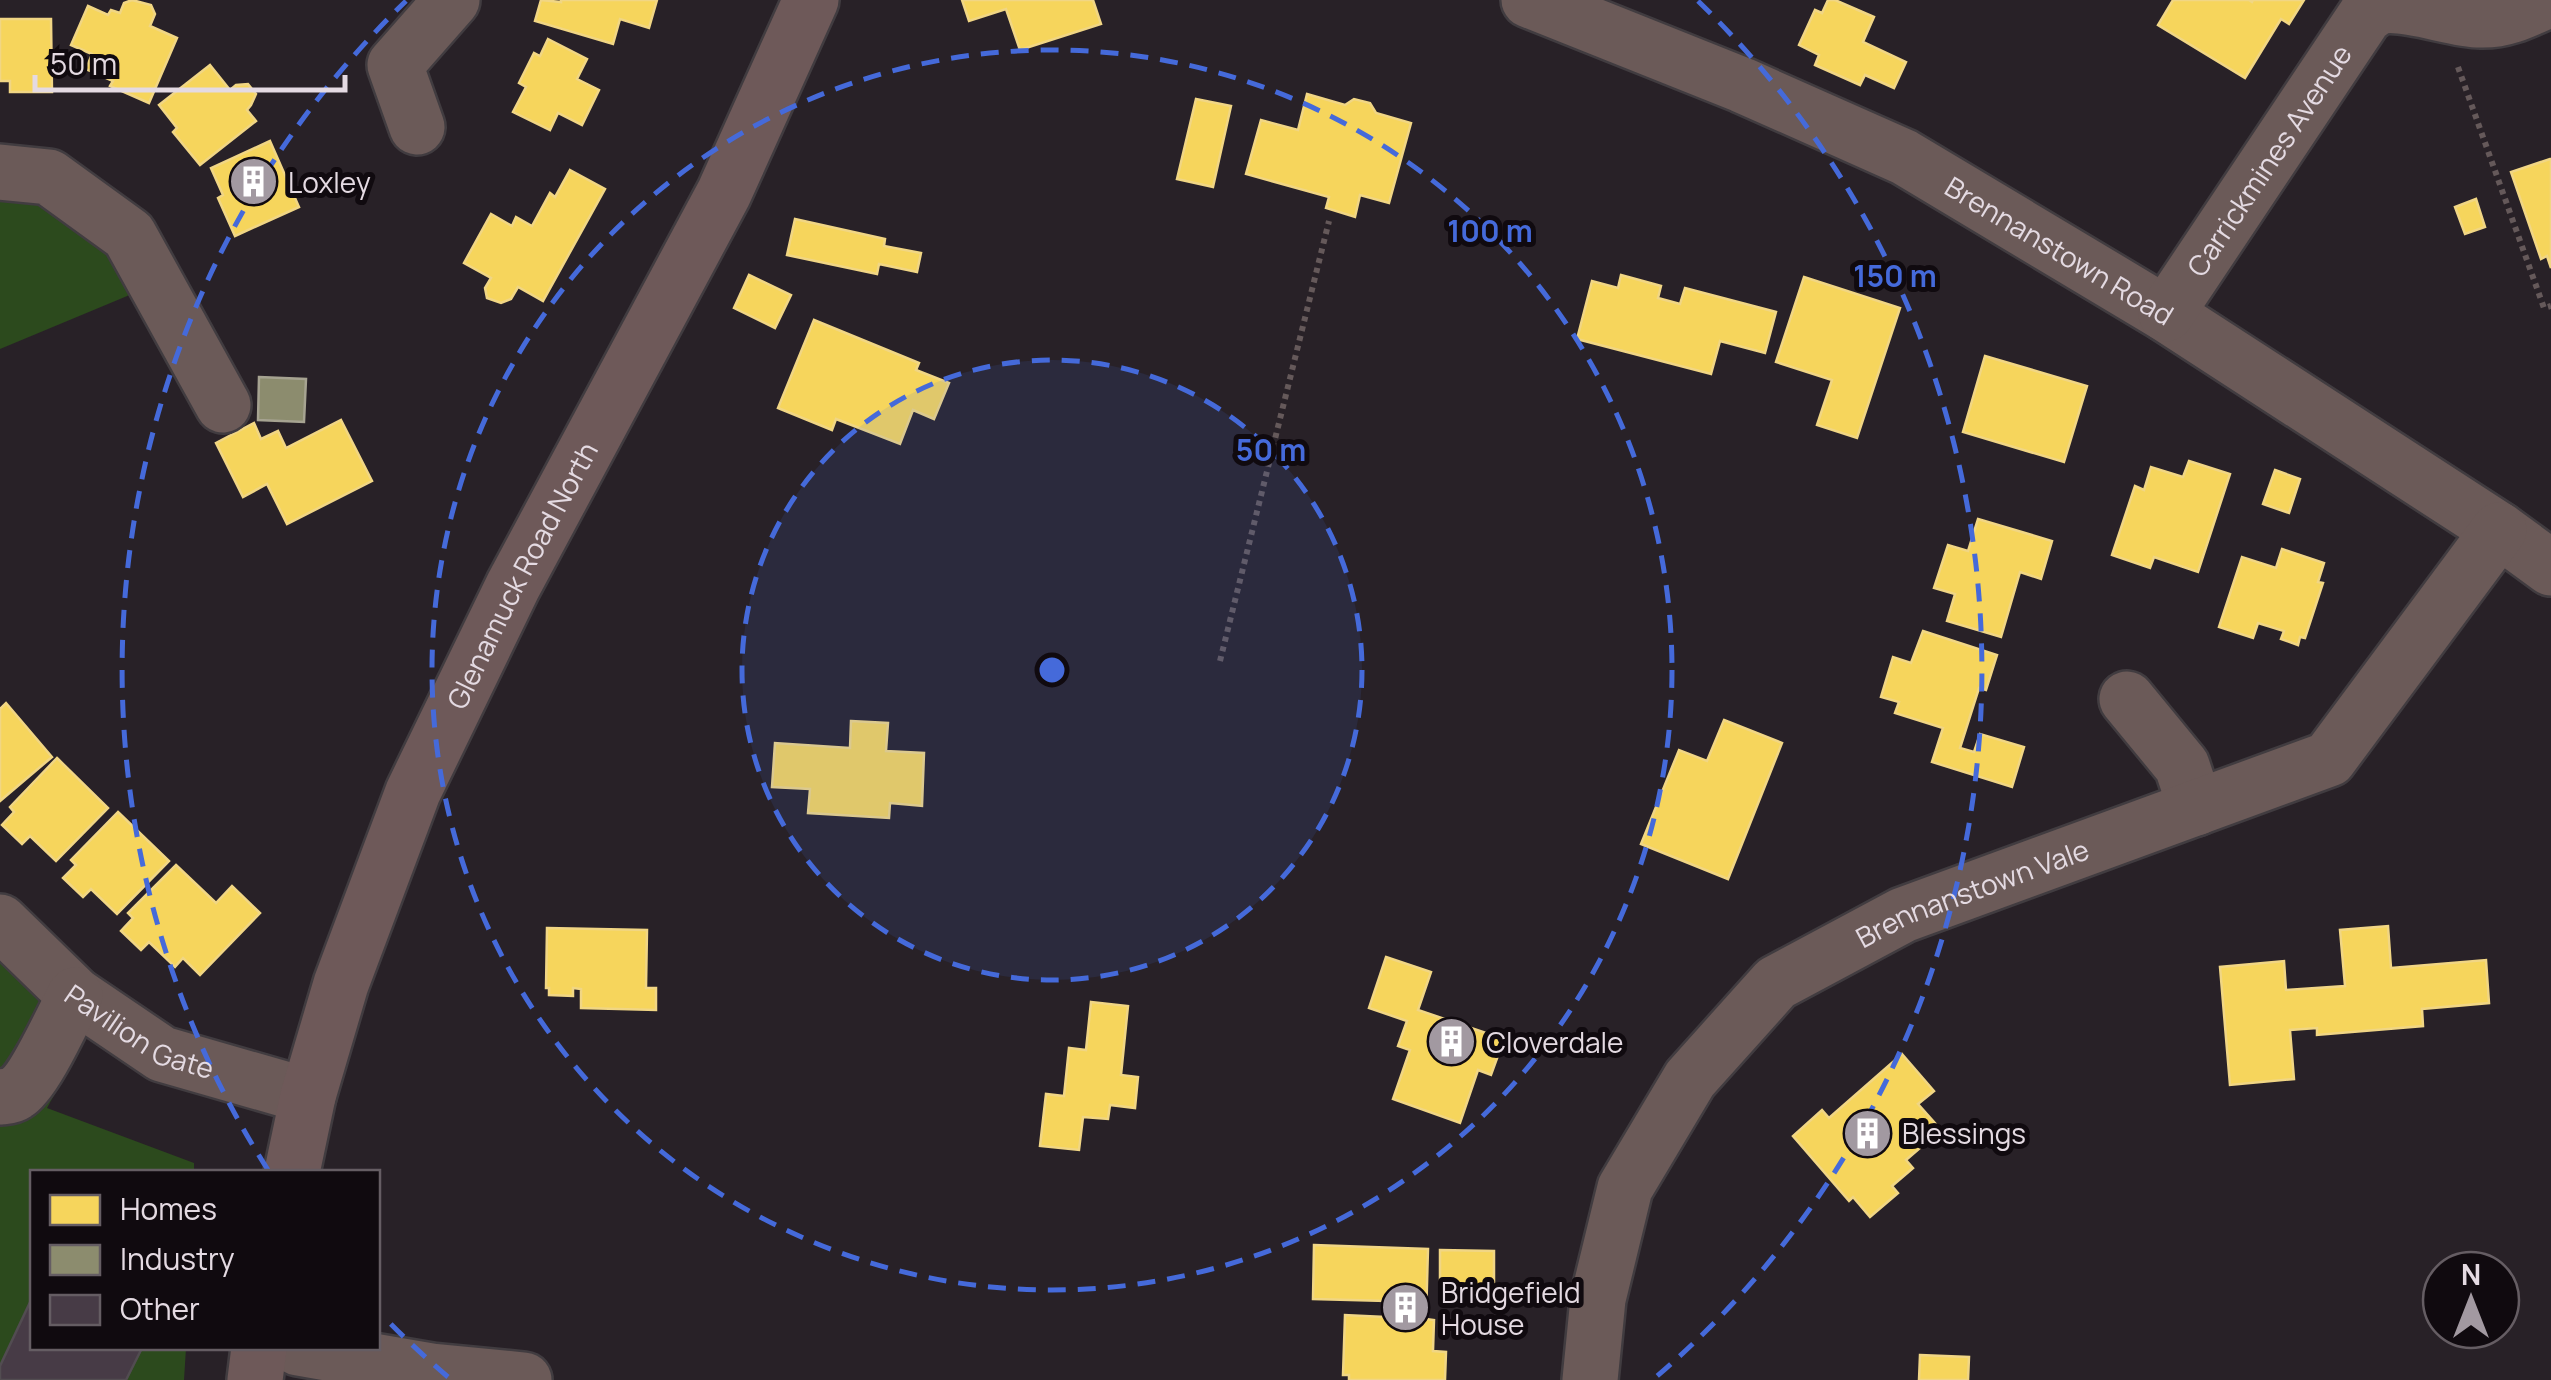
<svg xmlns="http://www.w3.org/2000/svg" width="2551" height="1380" viewBox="0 0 2551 1380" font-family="Manrope,sans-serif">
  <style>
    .green { fill: #2c4a1d }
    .homes { fill: #f6d55c; stroke: #f1d684; stroke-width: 2.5 }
    .industry { fill: #8c8c6e; stroke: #a6a391; stroke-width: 2.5 }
    .building { fill: #473b46; stroke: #524c51; stroke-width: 2.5 }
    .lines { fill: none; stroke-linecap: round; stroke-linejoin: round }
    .minor-casing { stroke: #413c40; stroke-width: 60 }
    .major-casing { stroke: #413c40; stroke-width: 60 }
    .path { stroke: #65595a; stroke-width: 6; stroke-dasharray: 5 5; stroke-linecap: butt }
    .minor { stroke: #6b5a58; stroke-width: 55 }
    .major { stroke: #6e5959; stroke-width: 55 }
    .ring { fill: none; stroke: #456ada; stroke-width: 5; stroke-dasharray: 18 12 }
    .labels { text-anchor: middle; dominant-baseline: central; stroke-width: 10; stroke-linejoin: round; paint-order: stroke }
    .street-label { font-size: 28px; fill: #e4dae2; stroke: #100a0f }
    .poi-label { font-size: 28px; fill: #e4dae2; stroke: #100a0f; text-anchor: start }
    .centre { fill: #456ada; stroke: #100a0f; stroke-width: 5 }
    .ring-label { font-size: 30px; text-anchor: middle; font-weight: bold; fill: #456ada; stroke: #100a0f; stroke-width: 10; stroke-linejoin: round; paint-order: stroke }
  </style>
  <rect width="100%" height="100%" fill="#282127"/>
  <g class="green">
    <polygon points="0,186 33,189 97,241 132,294 0,349"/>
    <polygon points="0,961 90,1030 47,1108 194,1163 194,1172 32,1172 32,1348 186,1348 184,1380 0,1380"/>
  </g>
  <g class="homes">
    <polygon points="132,0 151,5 155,14 150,26 177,38 149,103 110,86 113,81 86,69 92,54 71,45 88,6 108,15 111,10 120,13 124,3"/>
    <polygon points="541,0 561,2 561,0 657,0 649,28 620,19 613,44 535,21"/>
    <polygon points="962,0 1093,0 1101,24 1020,50 1006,9 969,21"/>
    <polygon points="1828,0 1835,0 1874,17 1863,42 1906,62 1894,88 1865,75 1860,85 1815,65 1819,55 1799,45 1815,10 1822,13"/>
    <polygon points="2173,0 2249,0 2252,2 2253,0 2304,0 2289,24 2281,19 2245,78 2158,25"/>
    <polygon points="0,19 51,19 52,92 10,92 10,81 0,81"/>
    <polygon points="548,39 587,59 577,79 599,90 582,125 558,113 550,130 513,112 526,87 519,83 534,53 540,56"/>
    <polygon points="210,65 230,90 236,85 248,84 256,94 251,105 247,110 256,121 200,165 173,132 177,128 159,105"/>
    <polygon points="1307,94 1345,105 1354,99 1370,103 1376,113 1411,123 1389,203 1360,195 1355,217 1326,208 1329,197 1246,174 1261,120 1298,130"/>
    <polygon points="1196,99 1231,106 1213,187 1177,179"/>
    <polygon points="270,141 299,207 235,236 218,198 223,195 211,168"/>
    <polygon points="2550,159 2551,159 2551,268 2547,256 2541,259 2511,172"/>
    <polygon points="570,170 605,189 543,301 518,287 511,299 501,303 487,298 485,288 491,278 464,263 491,214 512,226 516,217 532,226 550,193 555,197"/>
    <polygon points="2476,199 2485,227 2465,234 2455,207"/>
    <polygon points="795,219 885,239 884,246 921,253 917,272 879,264 877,274 787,255"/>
    <polygon points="749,275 791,295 775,328 734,308"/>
    <polygon points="1621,275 1661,286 1658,298 1680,304 1685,288 1776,312 1765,353 1720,341 1711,374 1577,339 1592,281 1618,288"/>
    <polygon points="1804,277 1900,308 1857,438 1817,425 1832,380 1776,362"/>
    <polygon points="814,320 919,363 916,370 949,383 934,419 913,410 900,444 836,419 832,430 778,408"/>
    <polygon points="1985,356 2087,386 2064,462 1963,432"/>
    <polygon points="341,420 372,481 287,524 267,484 243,497 216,443 254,423 261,439 278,431 286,448"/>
    <polygon points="2189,461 2230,474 2198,572 2154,557 2150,568 2112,555 2135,486 2144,490 2151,467 2183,477"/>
    <polygon points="2275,470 2300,479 2289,513 2263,504"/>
    <polygon points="1978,519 2052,541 2041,579 2020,572 2001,637 1947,621 1955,594 1934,588 1948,545 1968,551"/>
    <polygon points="2282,549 2324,563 2318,582 2323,583 2305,638 2300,637 2298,645 2281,639 2284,631 2258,623 2253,638 2219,627 2242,557 2276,568"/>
    <polygon points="1923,631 1997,655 1986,690 1979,688 1960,748 1974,752 1980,734 2024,747 2012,787 1932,762 1943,728 1895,713 1899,702 1881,697 1893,657 1911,663"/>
    <polygon points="6,703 52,757 0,801 0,709"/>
    <polygon points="1724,720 1782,743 1728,879 1641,844 1679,750 1707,761"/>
    <polygon points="851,721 888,723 886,751 924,753 922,806 890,803 889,818 808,813 810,789 772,787 775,743 850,748"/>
    <polygon points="57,758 108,808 56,861 30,836 22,844 2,825 14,812 10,807"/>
    <polygon points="118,812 169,861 117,914 91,889 83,897 63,878 76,865 71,860"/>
    <polygon points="176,865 216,903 232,886 260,913 200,975 183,958 175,967 149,942 141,950 121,931 133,918 128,913"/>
    <polygon points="2388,926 2391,968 2486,960 2489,1003 2422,1009 2423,1026 2317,1035 2317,1028 2290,1030 2294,1079 2230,1085 2220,967 2284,961 2286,990 2345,986 2340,930"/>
    <polygon points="547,928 647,930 646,988 656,988 656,1010 581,1008 581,989 573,988 573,996 549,995 549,988 546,988"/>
    <polygon points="1386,957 1431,972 1418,1010 1504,1039 1491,1075 1478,1070 1460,1123 1393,1099 1410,1050 1398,1046 1407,1021 1369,1008"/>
    <polygon points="1091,1002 1128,1006 1121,1075 1138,1077 1135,1108 1110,1105 1108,1119 1083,1117 1079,1150 1040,1146 1046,1094 1064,1096 1069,1048 1086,1050"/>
    <polygon points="1902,1054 1934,1091 1918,1104 1941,1130 1906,1160 1913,1168 1892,1186 1898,1193 1870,1217 1853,1197 1849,1201 1793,1136 1822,1110 1829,1118"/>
    <polygon points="1314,1245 1428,1249 1426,1319 1434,1320 1433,1351 1446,1352 1445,1380 1349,1380 1349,1375 1343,1375 1345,1315 1386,1317 1387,1301 1313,1299"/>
    <polygon points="1440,1250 1494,1251 1494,1288 1440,1288"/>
    <polygon points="1920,1355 1969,1357 1968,1380 1919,1380"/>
  </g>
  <polygon class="industry" points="259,377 306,379 304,422 258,420"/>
  <polygon class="building" points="32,1298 32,1348 142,1348 126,1380 0,1380 0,1366"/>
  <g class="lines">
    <defs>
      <g id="minor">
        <path id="s1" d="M1529,0L1742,85L1904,157L2166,314L2499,530L2551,568"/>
        <polyline points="417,127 395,65 452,0"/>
        <polyline points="0,172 49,177 129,235 223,405"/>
        <path id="s2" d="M2166,314L2365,16C2370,13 2374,9 2378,7C2404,0 2452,20 2480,20C2505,21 2526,10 2548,0"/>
        <polyline points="2127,699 2182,766 2196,808"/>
        <path id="s3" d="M0,922L75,995L162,1054L308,1096"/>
        <path d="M0,1097C7,1096 10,1097 16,1093C34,1083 64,1016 75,995"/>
        <polyline points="298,1348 432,1371 524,1380"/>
        <path id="s4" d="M1590,1380L1598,1299L1625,1188L1690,1079L1776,983L1903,915L2329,759L2499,530"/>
      </g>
      <g id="major">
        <path id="s5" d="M292,1172L308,1096L341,984L413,792L513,586L724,193L811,0"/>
        <polyline points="255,1380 259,1348"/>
      </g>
    </defs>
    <use href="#minor" class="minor-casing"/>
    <use href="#major" class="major-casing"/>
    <g class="path">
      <polyline points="2458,67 2544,308 2551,306"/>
      <polyline points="1220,661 1329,221"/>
    </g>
    <use href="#minor" class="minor"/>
    <use href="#major" class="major"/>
  </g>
  <circle cx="1052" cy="670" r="310" fill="#456ada" fill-opacity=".12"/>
  <g class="ring">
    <circle cx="1052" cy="670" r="310"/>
    <circle cx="1052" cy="670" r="620"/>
    <path d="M448 1377A930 930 0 0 1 383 1316M268 1170A930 930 0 0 1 406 1M1698 1A930 930 0 0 1 1656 1377"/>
  </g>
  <defs>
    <symbol id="building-disc" viewBox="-11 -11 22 22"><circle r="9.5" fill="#a299a1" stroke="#100a0f"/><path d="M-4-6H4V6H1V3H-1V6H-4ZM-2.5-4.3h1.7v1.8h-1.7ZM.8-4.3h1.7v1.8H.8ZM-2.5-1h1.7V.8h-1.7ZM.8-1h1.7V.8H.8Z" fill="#fff"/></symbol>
  </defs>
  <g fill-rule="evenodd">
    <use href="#building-disc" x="226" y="154" width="55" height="55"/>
    <use href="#building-disc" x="1424" y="1014" width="55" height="55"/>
    <use href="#building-disc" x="1840" y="1106" width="55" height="55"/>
    <use href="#building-disc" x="1378" y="1280" width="55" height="55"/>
  </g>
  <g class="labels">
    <g class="street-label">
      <text stroke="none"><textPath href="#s2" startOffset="185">Carrickmines Avenue</textPath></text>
      <text stroke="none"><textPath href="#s1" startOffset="588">Brennanstown Road</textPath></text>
      <text stroke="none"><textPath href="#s5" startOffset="642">Glenamuck Road North</textPath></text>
      <text stroke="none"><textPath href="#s4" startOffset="668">Brennanstown Vale</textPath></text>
      <text stroke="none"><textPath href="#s3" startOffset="180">Pavilion Gate</textPath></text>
    </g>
    <g class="poi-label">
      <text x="288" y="182">Loxley</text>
      <text x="1486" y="1042">Cloverdale</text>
      <text x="1902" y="1133">Blessings</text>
      <text x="1441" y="1292">Bridgefield<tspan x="1441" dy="32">House</tspan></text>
    </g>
  </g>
  <circle cx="1052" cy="670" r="15" class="centre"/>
  <g class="ring-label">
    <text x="1490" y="242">100 m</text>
    <text x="1895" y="287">150 m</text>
    <text x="1271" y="461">50 m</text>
  </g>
  <rect x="30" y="1170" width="350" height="180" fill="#100a0f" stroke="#655d63" stroke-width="2.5"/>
  <rect x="50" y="1195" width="50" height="30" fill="#f6d55c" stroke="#655d63" stroke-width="2.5"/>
  <text x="120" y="1220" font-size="30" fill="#e4dae2">Homes</text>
  <rect x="50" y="1245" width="50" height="30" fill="#8c8c6e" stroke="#655d63" stroke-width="2.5"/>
  <text x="120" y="1270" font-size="30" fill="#e4dae2">Industry</text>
  <rect x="50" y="1295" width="50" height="30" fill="#473b46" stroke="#655d63" stroke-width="2.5"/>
  <text x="120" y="1320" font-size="30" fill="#e4dae2">Other</text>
  <g transform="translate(2471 1300)"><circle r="48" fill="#100a0f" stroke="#655d63" stroke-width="2.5"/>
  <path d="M0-8L18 38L0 25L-18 38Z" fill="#a299a1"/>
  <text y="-15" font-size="28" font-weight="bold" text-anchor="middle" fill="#e4dae2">N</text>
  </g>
  <path d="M35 75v15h310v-15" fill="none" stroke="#e4dae2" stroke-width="5"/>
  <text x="50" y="75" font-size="30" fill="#e4dae2" stroke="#100a0f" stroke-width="8" paint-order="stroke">50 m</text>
</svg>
